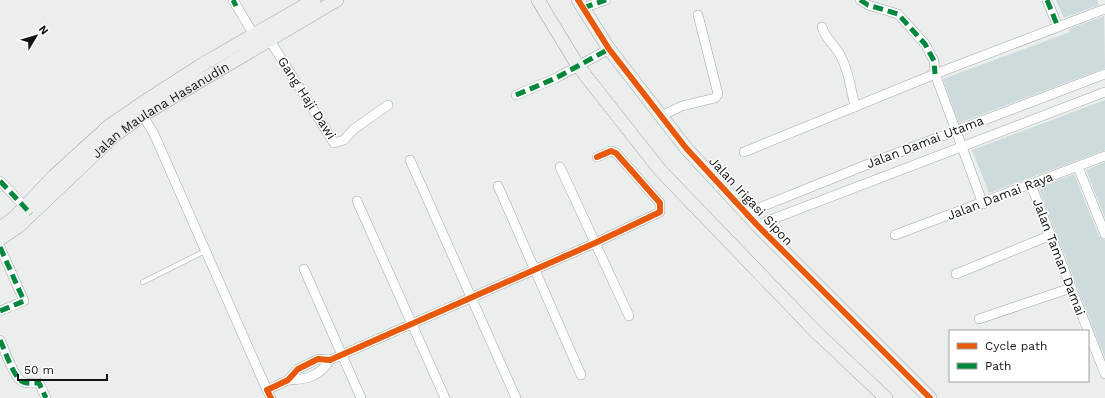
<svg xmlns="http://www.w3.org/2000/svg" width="1105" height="398" viewBox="0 0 1105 398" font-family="'Work Sans',sans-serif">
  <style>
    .building { fill: #cedbdc }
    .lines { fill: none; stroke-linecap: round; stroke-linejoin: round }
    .lane-casing { stroke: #a3a6a5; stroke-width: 5.5 }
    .street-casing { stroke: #a3a6a5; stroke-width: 10 }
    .secondary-casing { stroke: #a3a6a5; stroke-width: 14 }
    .lane { stroke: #fcfdfc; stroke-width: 4.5 }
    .street { stroke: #fcfdfc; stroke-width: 9 }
    .secondary { stroke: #ecf0ed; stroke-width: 13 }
    .quiet { stroke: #00873e; stroke-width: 5; stroke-dasharray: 10 5; stroke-linecap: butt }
    .cycleway-casing { stroke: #fff; stroke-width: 8 }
    .cycleway { stroke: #e8590c; stroke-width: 6 }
    .labels { text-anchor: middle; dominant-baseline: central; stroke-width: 3; stroke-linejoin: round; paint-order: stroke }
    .street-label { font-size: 13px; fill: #121414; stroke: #fff }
  </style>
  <rect width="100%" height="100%" fill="#eaefed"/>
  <g class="building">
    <polygon points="1056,0 1097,0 1099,5 1064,18"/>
    <polygon points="1104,16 1105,68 959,123 943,79 1070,32 1069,29"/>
    <polygon points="1105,100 1105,150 989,193 972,150"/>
    <polygon points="1105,162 1105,218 1086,170"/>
    <polygon points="1074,174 1099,236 1105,240 1105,358 1038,187"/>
  </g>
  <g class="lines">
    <defs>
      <polyline id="lane" points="143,282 205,251"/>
      <g id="street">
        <polyline points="233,0 254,35"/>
        <polyline points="860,0 868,5 898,14 925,44 934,61 935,74 983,204"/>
        <polyline points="1047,0 1058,27"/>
        <polyline points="583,8 606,0"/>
        <path d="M822,27C825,38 833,43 839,53C848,68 851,89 855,107"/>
        <polyline points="269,39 334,143 344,140 354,129 388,105"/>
        <polyline points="516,95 556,78 609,49"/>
        <polyline points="140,111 154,134 267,390"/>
        <polyline points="661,116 682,106 715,98 718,94 698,15"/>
        <polyline points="744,152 935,74 1105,9"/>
        <polyline points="410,160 516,398"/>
        <polyline points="560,167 629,316"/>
        <polyline points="1078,167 1105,234"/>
        <polyline points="0,181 28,210"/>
        <polyline points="1031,185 1105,374"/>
        <polyline points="498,186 581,375"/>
        <polyline points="357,201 445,398"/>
        <polyline points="746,213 871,163 1105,74"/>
        <polyline points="757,225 1105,92"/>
        <polyline points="895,235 1105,156"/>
        <polyline points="0,247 24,301 0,311"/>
        <polyline points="304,269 361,398"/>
        <polyline points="956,274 1051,235"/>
        <polyline points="979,319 1071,288"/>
        <path d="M0,340C5,350 13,377 23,382C27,384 34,383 39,383L46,398"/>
        <path d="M288,380C306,380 320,376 330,360"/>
        <polyline points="271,398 267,390 288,380 298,369 318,359 330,360 595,243 660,212 660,203 616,153 611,151 597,157"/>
      </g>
      <g id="secondary">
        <polyline points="538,0 578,66 660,170 815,331 886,398"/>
        <polyline points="578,0 609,49 686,148 757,225 930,398"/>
        <polyline points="0,228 14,218 54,176 109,126 138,106 203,64 314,0"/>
        <path id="s1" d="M0,239L19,226L115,135L143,115L337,0"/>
      </g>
    </defs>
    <use href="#lane" class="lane-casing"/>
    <use href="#street" class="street-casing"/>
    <use href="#secondary" class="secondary-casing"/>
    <use href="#lane" class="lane"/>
    <use href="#street" class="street"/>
    <use href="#secondary" class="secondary"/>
    <g class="quiet">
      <polyline points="233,0 236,6"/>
      <polyline points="860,0 868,5 898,14 925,44 934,61 935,74"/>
      <polyline points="1047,0 1058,27"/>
      <polyline points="583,8 606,0"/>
      <polyline points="516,95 556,78 609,49"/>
      <polyline points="0,181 31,214"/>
      <polyline points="0,247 24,301 0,311"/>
      <path d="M0,340C5,350 13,377 23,382C27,384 34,383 39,383L46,398"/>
    </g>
    <defs>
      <g id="cycleway">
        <polyline points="578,0 609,49 686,148 757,225 930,398"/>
        <polyline points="271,398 267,390 288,380 298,369 318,359 330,360 595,243 660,212 660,203 616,153 611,151 597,157"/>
      </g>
    </defs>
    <use href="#cycleway" class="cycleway-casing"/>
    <use href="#cycleway" class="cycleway"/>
  </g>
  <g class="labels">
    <g class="street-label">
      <text transform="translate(307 98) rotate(57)">Gang Haji Dawi</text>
      <text stroke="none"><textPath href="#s1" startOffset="207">Jalan Maulana Hasanudin</textPath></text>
      <text transform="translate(925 142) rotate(-21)">Jalan Damai Utama</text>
      <text transform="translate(1000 196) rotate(-21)">Jalan Damai Raya</text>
      <text transform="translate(751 201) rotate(47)">Jalan Irigasi Sipon</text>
      <text transform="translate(1059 257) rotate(69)">Jalan Taman Damai</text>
    </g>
  </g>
  <rect x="949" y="330" width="140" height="52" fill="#ffffff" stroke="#a0a1a1"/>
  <rect x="957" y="343" width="20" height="6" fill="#e8590c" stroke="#a0a1a1"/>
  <text x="985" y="350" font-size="12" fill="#121414">Cycle path</text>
  <rect x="957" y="363" width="20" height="6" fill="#00873e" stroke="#a0a1a1"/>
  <text x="985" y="370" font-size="12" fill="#121414">Path</text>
  <g transform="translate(36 36) rotate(52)" stroke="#ffffff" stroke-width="3" paint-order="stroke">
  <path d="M0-3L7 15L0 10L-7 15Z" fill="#121414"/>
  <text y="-6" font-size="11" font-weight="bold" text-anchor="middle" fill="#121414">N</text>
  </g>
  <path d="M18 374v6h89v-6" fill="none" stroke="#121414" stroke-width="2"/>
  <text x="24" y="374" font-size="12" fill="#121414" stroke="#ffffff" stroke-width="3" paint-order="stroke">50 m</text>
</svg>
